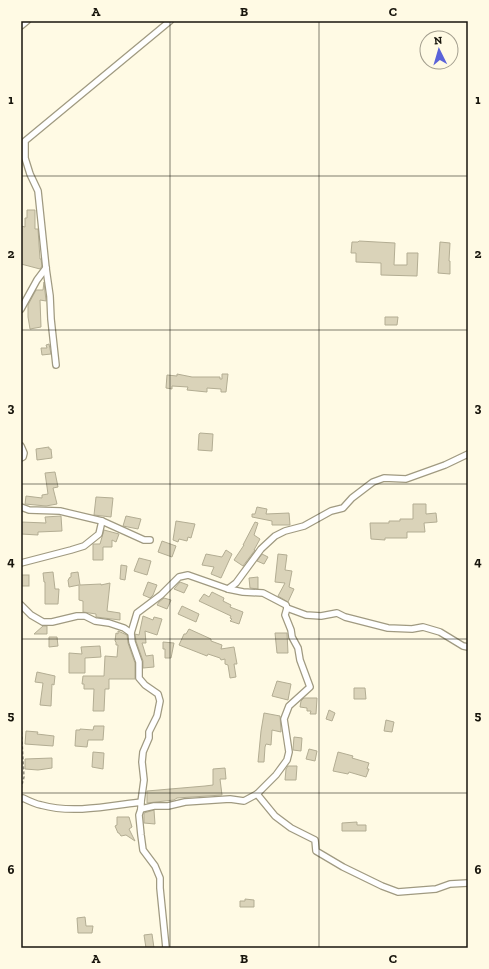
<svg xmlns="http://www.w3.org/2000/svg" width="489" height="969" viewBox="0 0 489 969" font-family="'Zilla Slab',serif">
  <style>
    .building { fill: #dad3b9; stroke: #b3ad93 }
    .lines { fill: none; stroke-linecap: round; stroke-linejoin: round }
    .street-casing { stroke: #a09a81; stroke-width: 8 }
    .path { stroke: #979383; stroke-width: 1.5; stroke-dasharray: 3 2; stroke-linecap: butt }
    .street { stroke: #fff; stroke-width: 5.5 }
    .grid { fill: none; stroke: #18150c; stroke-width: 1; stroke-opacity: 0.55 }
    .neatline { fill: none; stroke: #18150c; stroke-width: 1.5 }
    .grid-label { font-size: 13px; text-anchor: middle; font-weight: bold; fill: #18150c }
  </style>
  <rect width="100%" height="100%" fill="#fffae4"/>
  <g class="building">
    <polygon points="27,210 35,210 35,229 38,229 40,259 41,259 42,266 40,269 21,264 21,226 25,227 25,218 27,218"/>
    <polygon points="359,241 395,243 394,265 407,265 407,253 418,253 417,276 381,275 381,263 356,262 356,253 351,253 352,242 358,242"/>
    <polygon points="440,242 450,243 449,261 450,261 450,274 438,273"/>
    <polygon points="44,282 46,301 40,300 41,327 30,329 28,317 28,305 36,290 43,290"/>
    <polygon points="385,317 398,317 397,325 385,325"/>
    <polygon points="49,344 51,354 42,355 41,348 47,348 46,345"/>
    <polygon points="177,374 192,377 220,377 220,379 222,379 222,374 228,374 226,392 221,392 221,389 207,388 207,392 187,390 188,387 172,386 172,389 166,388 167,375 177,376"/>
    <polygon points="200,433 213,434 212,451 198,450 199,434"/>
    <polygon points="49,447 49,449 51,449 52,458 37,460 36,449"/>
    <polygon points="55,472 58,487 53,488 57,504 46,506 25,504 26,496 42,498 42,495 48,494 45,473"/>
    <polygon points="96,497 113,498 111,517 94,515"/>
    <polygon points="413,504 426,504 426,514 436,513 437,522 424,523 425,532 407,532 407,538 385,538 385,540 371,539 370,523 389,523 389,521 400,521 400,519 413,519"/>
    <polygon points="257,507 267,509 266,514 289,513 290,525 272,525 272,521 252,517 252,514 255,514"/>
    <polygon points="61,516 62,531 38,532 38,535 21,534 21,522 46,523 45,517"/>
    <polygon points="126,516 141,519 138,529 123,526"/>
    <polygon points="176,521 195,524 191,538 188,537 187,541 179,539 178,542 173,540"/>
    <polygon points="255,522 258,523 254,535 260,539 254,550 255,550 243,566 234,560 244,545 243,545"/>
    <polygon points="104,530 119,534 116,542 112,540 112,547 103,547 103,560 93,560 93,544 100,544"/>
    <polygon points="162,541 176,546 172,557 158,552"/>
    <polygon points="226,550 232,554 221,578 211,574 214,567 202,565 206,554 222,557"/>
    <polygon points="262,554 268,557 264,564 257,561"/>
    <polygon points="278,554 287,555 285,570 292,571 289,587 294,589 288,602 278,596 285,583 275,582"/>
    <polygon points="139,558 151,561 147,575 134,571"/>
    <polygon points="121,565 127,566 125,580 120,579"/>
    <polygon points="53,572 55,589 59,589 58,604 45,604 45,582 44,582 43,573"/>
    <polygon points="78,572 80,585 101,584 101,585 110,583 107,611 120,613 120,620 96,617 96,614 83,612 83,601 79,600 79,585 69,587 68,580 69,579 69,578 71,577 71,573"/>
    <rect x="21" y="575" width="8" height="11"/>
    <polygon points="258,577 258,589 250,588 249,578"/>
    <polygon points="148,582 157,585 153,595 150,598 143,595"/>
    <polygon points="180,582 188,585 184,593 174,589"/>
    <polygon points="212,592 224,598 223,601 231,605 230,607 243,612 239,624 230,621 232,619 230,618 231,616 199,601 204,594 209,597"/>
    <polygon points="164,598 171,600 167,609 157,605 159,602"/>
    <polygon points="182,606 199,614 196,622 178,614"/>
    <polygon points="143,616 153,620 154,617 162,619 157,635 145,631 146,643 142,643 146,656 153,655 154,667 143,668 143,661 136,641 135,634 139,635"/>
    <polygon points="43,626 47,626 47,634 34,634"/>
    <polygon points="189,629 211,639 211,641 222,645 221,649 234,647 237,664 234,664 236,677 230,678 228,665 225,664 225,659 221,660 220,658 208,654 207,656 179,645 184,634 186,634"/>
    <polygon points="118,631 127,635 128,643 135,663 135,679 109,679 109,689 105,689 104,711 93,711 94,689 84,689 84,684 82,684 83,676 104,676 105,656 117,657 118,645 116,645 116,642 115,641 116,633 118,634"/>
    <polygon points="275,633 287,633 288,653 277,653"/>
    <polygon points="49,637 57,637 58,646 49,647"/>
    <polygon points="163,642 174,643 171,658 165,658 165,649 163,649"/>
    <polygon points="100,646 101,657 85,658 85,673 69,673 69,653 82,654 81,647"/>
    <polygon points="37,672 55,676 54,685 52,684 51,706 40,705 43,683 35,682"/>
    <polygon points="277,681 291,684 288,700 272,696"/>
    <polygon points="354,688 365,688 366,699 354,699"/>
    <polygon points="304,698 317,698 316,714 310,714 311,711 307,711 307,708 300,707 301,701"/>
    <polygon points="329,710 335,713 332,721 326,719"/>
    <polygon points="264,713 280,716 281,730 281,732 272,730 271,745 266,744 265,747 264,762 258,762 261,731"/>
    <polygon points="386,720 394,722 392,732 384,731"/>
    <polygon points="94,726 104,726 103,740 88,740 87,747 75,746 76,730 80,730 80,729 93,730"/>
    <polygon points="26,731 38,732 37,734 54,736 53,746 25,744"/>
    <polygon points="294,737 302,738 301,751 293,750"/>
    <polygon points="309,749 317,751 315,761 306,759"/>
    <polygon points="93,752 104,753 103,769 92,767"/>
    <polygon points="338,752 353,756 352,758 369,763 367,769 369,769 366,777 349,772 348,774 333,771"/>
    <polygon points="52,758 52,768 38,770 25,769 25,759"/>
    <polygon points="288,766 297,766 296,780 285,780 286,769"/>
    <polygon points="225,768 226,779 220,779 222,795 177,798 174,800 147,803 147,791 205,786 213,785 213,769"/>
    <polygon points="154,810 155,824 144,823 144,813"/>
    <polygon points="117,817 129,817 132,827 129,829 135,841 126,835 121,836 119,833 118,833 115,826 117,825"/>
    <polygon points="357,822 357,825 366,825 366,831 342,831 342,823"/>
    <polygon points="245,899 254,900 254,907 240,907 240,901 245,901"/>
    <polygon points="85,917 86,926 93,926 92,933 78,933 77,918"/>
    <polygon points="152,934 154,948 146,948 144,935"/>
  </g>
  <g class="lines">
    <defs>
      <g id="street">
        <polyline points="21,26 27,21"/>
        <polyline points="21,309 37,280 46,268"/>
        <polyline points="56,365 51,319 50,296 46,268 38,191 30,174 25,158 25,141 170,21"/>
        <polyline points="21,446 24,453 23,457 21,458"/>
        <polyline points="21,507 29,510 60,511 102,521 144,540 150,540"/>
        <polyline points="21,563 71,550 84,546 99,534 102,521"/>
        <polyline points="228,589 243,592 263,593 286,605 287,608 306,615 321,616 337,613 345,617 388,628 412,629 423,627 440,632 463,646 468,647"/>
        <polyline points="21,605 31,615 43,622 52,622 77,616 85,616 95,621 109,623 124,628 131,633 132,642 139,662 139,678 145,685 158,694 160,701 157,716 149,732 149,738 143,752 142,762 144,780 141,802"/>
        <polyline points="131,633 137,613 161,595 179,577 188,575 228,589 236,583 261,549 275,536 285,531 304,526 331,511 343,508 352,498 373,482 384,478 406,479 445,465 468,454"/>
        <polyline points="257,794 275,816 291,828 315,840 316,851 343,867 382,886 398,892 436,889 450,884 468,883"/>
        <path d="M21,799L23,798C29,801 35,804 41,805C73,814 109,806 141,802V809L139,815L141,835L143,850L155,866L160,878V888L166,948"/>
        <polyline points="141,809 154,806 168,806 185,802 230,799 244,801 257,794 276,775 287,760 289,752 284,719 289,706 310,687 300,660 298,648 292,637 291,630 285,615 287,608"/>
      </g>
    </defs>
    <use href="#street" class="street-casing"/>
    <polyline class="path" points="21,789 24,777 21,722"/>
    <use href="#street" class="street"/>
  </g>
  <path class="grid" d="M170,21V948M319,21V948M21,176H468M21,330H468M21,484H468M21,639H468M21,793H468"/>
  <rect width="489" height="969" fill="none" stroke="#fffae4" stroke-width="44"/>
  <g transform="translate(439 50) rotate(355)"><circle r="19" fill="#fffae4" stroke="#a39e8e"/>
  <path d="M0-3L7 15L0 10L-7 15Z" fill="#5a62d9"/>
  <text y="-6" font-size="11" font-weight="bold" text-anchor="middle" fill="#18150c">N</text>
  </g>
  <rect x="22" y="22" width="445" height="925" class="neatline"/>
  <g class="grid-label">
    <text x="96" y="16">A</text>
    <text x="244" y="16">B</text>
    <text x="393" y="16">C</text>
    <text x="11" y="104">1</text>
    <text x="478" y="104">1</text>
    <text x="11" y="258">2</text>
    <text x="478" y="258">2</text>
    <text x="11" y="412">3</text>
    <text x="478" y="412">3</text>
    <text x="11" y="566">4</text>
    <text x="478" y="566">4</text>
    <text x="11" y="720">5</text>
    <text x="478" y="720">5</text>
    <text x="11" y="874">6</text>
    <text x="478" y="874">6</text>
    <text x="96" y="963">A</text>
    <text x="244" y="963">B</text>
    <text x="393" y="963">C</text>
  </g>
</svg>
